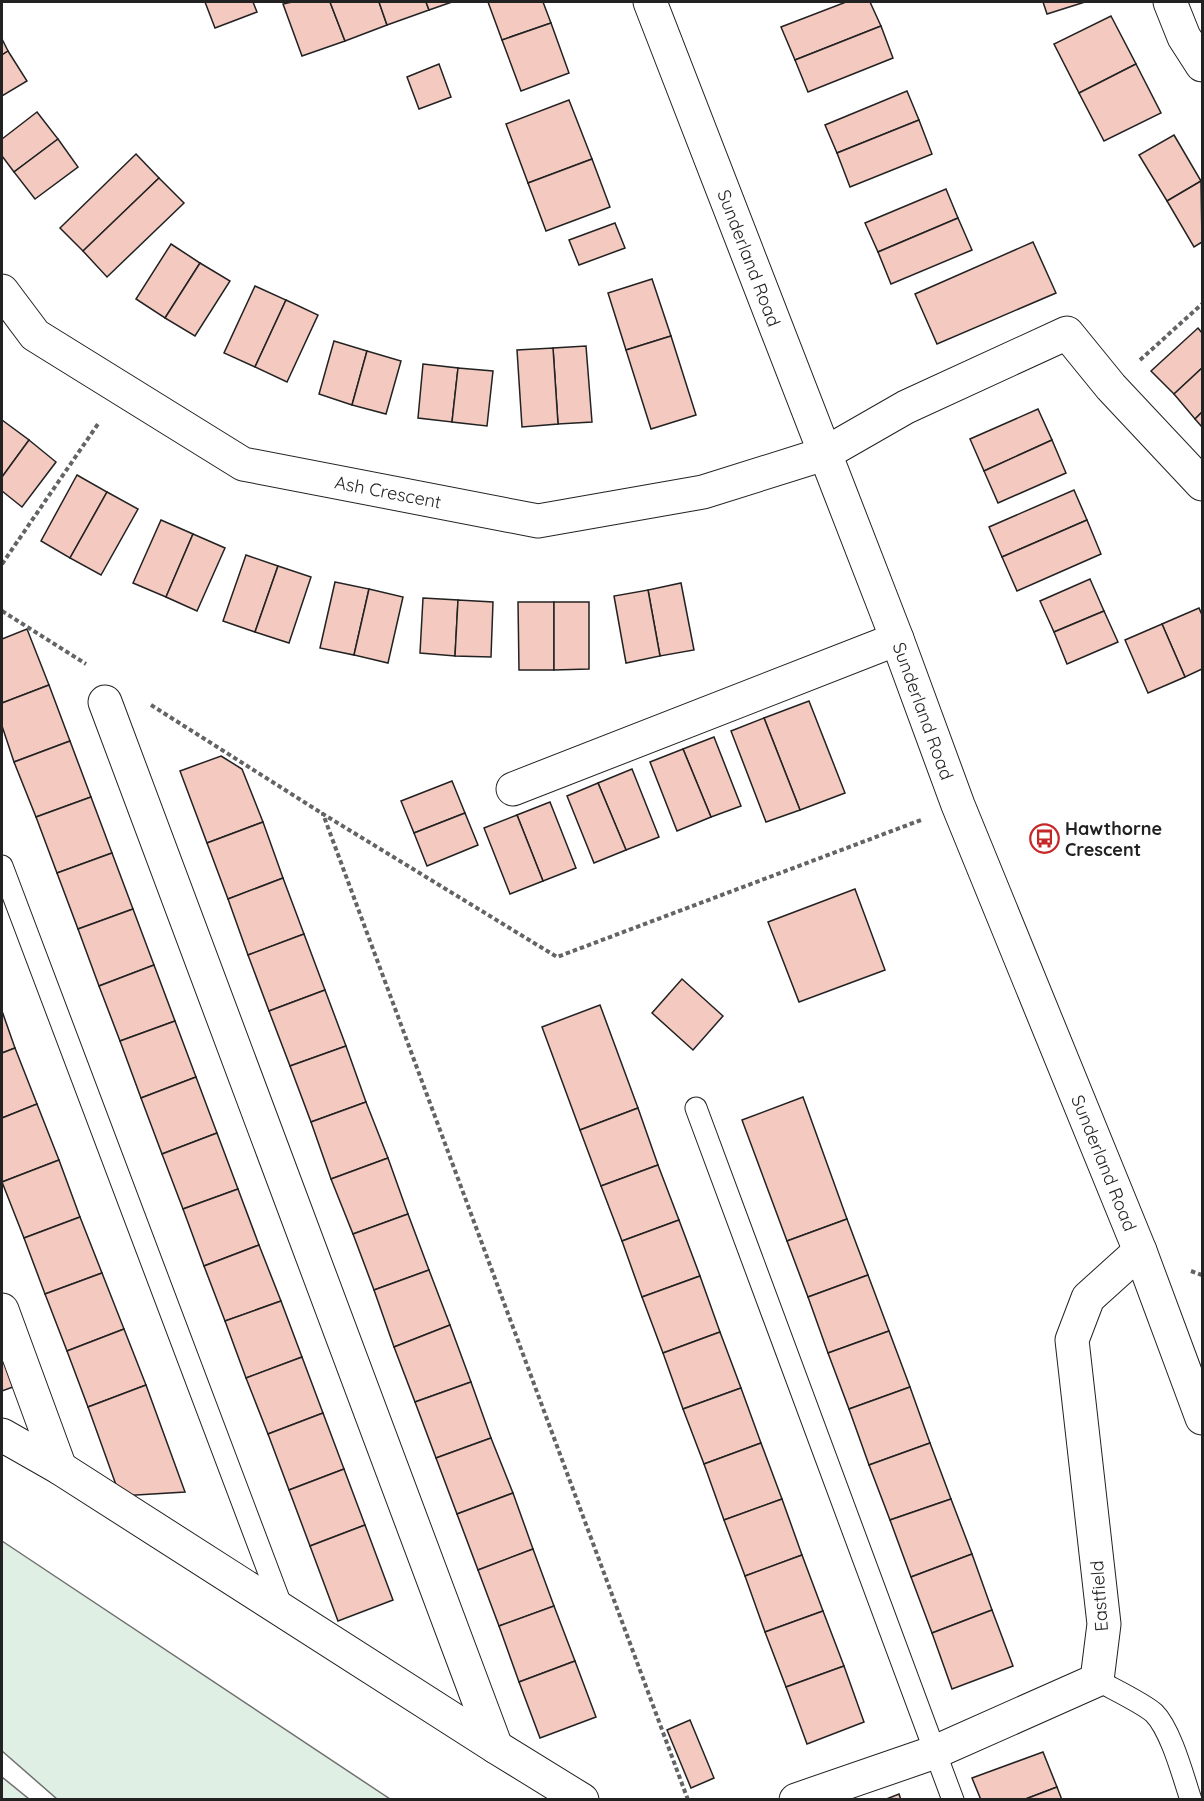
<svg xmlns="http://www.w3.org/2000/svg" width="1204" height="1801" viewBox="0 0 1204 1801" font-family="Quicksand,sans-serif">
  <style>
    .green { fill: #e0efe3; stroke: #6f6f6f; stroke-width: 1.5 }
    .building { fill: #f3c9c0; stroke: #222; stroke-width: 1.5 }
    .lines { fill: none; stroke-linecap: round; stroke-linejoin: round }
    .service-casing { stroke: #222; stroke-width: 23 }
    .minor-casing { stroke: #222; stroke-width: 35 }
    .primary-casing { stroke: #222; stroke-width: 35 }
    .path { stroke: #646464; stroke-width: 4; stroke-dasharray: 4.5 3; stroke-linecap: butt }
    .service { stroke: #fff; stroke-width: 21 }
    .minor { stroke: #fff; stroke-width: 33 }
    .primary { stroke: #fff; stroke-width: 33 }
    .labels { text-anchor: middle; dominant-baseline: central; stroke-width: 4.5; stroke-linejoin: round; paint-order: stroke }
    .street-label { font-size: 18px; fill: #222; stroke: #fff }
    .poi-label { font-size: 18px; font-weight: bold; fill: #222; stroke: #fff; text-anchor: start }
  </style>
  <rect width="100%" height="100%" fill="#fff"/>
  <g class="green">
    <polygon points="2,1541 390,1799 57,1799 2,1751"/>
    <polygon points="2,1777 29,1799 2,1799"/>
  </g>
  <g class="building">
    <polygon points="205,2 253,2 257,12 215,28"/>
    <polygon points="292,2 330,2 345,41 302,56 283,4"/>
    <polygon points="330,2 379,2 387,25 345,41"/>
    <polygon points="379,2 426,2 429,10 387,25"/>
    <polygon points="426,2 452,2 429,10"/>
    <polygon points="488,2 543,2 551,23 502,40"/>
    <polygon points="846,2 870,2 881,26 795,60 781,27"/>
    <polygon points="1043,2 1085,2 1047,14"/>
    <polygon points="1111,16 1136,64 1079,93 1054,44"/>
    <polygon points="551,23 569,73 521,91 502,40"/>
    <polygon points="881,26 893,58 808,92 795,60"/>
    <polygon points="2,39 8,51 2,55"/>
    <polygon points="8,51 27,81 2,96 2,55"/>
    <polygon points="439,64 451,97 419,109 407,77"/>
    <polygon points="1136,64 1161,113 1104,141 1079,93"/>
    <polygon points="907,91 919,120 837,153 825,125"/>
    <polygon points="569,100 592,159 528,183 506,124"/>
    <polygon points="37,112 58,139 14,172 2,156 2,139"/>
    <polygon points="919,120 932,154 850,187 837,153"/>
    <polygon points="1174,135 1201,181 1167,201 1139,155"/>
    <polygon points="58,139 78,167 35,199 14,172"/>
    <polygon points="136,154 159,178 83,251 60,228"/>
    <polygon points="592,159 610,207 546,231 528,183"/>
    <polygon points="159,178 184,203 107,277 83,251"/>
    <polygon points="1201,181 1202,242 1194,247 1167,201"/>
    <polygon points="946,189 958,218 878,252 865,223"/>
    <polygon points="958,218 972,250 891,284 878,252"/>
    <polygon points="615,223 625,248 579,265 569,240"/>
    <polygon points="1033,242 1056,293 937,344 915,294"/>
    <polygon points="171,244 200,263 165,318 136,299"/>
    <polygon points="200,263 230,281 195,336 165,318"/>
    <polygon points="652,279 671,336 626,350 608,293"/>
    <polygon points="255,286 286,300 255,367 224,353"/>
    <polygon points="286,300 318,315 287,382 255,367"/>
    <polygon points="1198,328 1202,333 1202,368 1174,394 1151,371"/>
    <polygon points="671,336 696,415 651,429 626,350"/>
    <polygon points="334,341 367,351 352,405 319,394"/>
    <polygon points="586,346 592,422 558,424 553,348"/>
    <polygon points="553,348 558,424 522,427 517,350"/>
    <polygon points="367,351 401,361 386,414 352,405"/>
    <polygon points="423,364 458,368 452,422 418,418"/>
    <polygon points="458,368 493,371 487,426 452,422"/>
    <polygon points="1202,368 1202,412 1195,419 1174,394"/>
    <polygon points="1038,409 1052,440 984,471 970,439"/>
    <polygon points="1202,412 1202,427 1195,419"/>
    <polygon points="2,420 29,440 2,477"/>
    <polygon points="29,440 56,462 22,507 2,491 2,477"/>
    <polygon points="1052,440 1066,473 998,503 984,471"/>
    <polygon points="77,475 107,492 70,558 41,541"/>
    <polygon points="1074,490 1087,520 1002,557 989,527"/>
    <polygon points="107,492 138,509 101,575 70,558"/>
    <polygon points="161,520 193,534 166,597 133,583"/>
    <polygon points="1087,520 1101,554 1017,591 1002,557"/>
    <polygon points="193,534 225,548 197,611 166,597"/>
    <polygon points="246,555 278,566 255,632 223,621"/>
    <polygon points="278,566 311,577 289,643 255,632"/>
    <polygon points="1090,579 1104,611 1054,632 1040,601"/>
    <polygon points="335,582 369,589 354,655 320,648"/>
    <polygon points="681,583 694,650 660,656 648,590"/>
    <polygon points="369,589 403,597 388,663 354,655"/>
    <polygon points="648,590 660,656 626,663 614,596"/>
    <polygon points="423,598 458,600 455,656 420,653"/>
    <polygon points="458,600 493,602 491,657 455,656"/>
    <polygon points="518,602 554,602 554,670 519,670"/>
    <polygon points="554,602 589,602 589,669 554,670"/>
    <polygon points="1199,608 1202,615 1202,669 1185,677 1162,624"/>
    <polygon points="1104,611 1118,642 1067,664 1054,632"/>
    <polygon points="1162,624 1185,677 1148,693 1125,640"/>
    <polygon points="27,629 49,685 2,703 2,639"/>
    <polygon points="49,685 70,741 14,762 2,726 2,703"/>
    <polygon points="809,701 845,793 800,810 764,718"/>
    <polygon points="764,718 800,810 766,822 731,731"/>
    <polygon points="714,737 741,806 711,817 683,749"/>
    <polygon points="70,741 91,797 36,817 14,762"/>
    <polygon points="683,749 711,817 677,831 650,762"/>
    <polygon points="221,756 242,769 263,822 207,843 180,771"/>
    <polygon points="632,769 659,837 626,850 598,783"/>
    <polygon points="452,781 465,813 414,833 401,801"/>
    <polygon points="598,783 626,850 594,863 567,796"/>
    <polygon points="91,797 112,853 57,873 36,817"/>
    <polygon points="550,802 576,868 543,881 517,815"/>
    <polygon points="465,813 478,845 427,866 414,833"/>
    <polygon points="517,815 543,881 510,894 484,828"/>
    <polygon points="263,822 283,878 228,899 207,843"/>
    <polygon points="112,853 133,909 78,929 57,873"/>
    <polygon points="283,878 304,934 248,955 228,899"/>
    <polygon points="855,889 885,970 799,1002 768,922"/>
    <polygon points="133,909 154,965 99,986 78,929"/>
    <polygon points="304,934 325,990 269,1011 248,955"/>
    <polygon points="154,965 175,1021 120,1041 99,986"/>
    <polygon points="682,979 723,1016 693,1050 652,1013"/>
    <polygon points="325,990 346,1046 290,1066 269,1011"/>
    <polygon points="600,1005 638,1108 580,1130 542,1027"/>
    <polygon points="2,1011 15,1048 2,1053"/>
    <polygon points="175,1021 196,1077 141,1098 120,1041"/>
    <polygon points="346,1046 366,1102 311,1122 290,1066"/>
    <polygon points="15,1048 37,1104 2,1118 2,1053"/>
    <polygon points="196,1077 217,1133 162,1154 141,1098"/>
    <polygon points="803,1097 847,1219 787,1241 742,1120"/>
    <polygon points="366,1102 388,1158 331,1179 311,1122"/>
    <polygon points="37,1104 59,1160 2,1182 2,1118"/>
    <polygon points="638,1108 658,1165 601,1186 580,1130"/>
    <polygon points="217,1133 238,1189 183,1209 162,1154"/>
    <polygon points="388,1158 408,1214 353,1234 331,1179"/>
    <polygon points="59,1160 80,1217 24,1238 2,1182"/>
    <polygon points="658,1165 679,1220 622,1241 601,1186"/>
    <polygon points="238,1189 259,1245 204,1266 183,1209"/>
    <polygon points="408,1214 429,1270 374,1290 353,1234"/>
    <polygon points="80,1217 102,1273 45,1294 24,1238"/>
    <polygon points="847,1219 868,1275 808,1297 787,1241"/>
    <polygon points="679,1220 700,1276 642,1297 622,1241"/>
    <polygon points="259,1245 281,1301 225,1321 204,1266"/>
    <polygon points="429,1270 450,1325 394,1347 374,1290"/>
    <polygon points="102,1273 124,1329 67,1351 45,1294"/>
    <polygon points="868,1275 889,1331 828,1353 808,1297"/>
    <polygon points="700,1276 720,1332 663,1353 642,1297"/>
    <polygon points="281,1301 302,1357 246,1378 225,1321"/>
    <polygon points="450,1325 471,1382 415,1402 394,1347"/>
    <polygon points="124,1329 146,1385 88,1407 67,1351"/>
    <polygon points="889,1331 910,1387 849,1409 828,1353"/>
    <polygon points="720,1332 741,1388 683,1409 663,1353"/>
    <polygon points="2,1355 13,1387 2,1391"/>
    <polygon points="302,1357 323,1413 268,1434 246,1378"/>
    <polygon points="471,1382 491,1438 436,1458 415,1402"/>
    <polygon points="146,1385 185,1492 120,1496 88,1407"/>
    <polygon points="910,1387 930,1443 869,1465 849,1409"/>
    <polygon points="741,1388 761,1443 704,1464 683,1409"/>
    <polygon points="323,1413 344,1469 289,1490 268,1434"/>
    <polygon points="491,1438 513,1493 457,1514 436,1458"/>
    <polygon points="761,1443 782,1499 724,1520 704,1464"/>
    <polygon points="930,1443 951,1499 890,1520 869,1465"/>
    <polygon points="344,1469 365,1525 310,1546 289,1490"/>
    <polygon points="513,1493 533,1549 478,1570 457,1514"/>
    <polygon points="782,1499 802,1555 745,1576 724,1520"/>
    <polygon points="951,1499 972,1554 911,1577 890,1520"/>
    <polygon points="365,1525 393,1600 338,1621 310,1546"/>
    <polygon points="533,1549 554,1606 499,1626 478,1570"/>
    <polygon points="972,1554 992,1610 932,1633 911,1577"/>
    <polygon points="802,1555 823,1611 765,1632 745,1576"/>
    <polygon points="554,1606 575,1661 519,1682 499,1626"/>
    <polygon points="992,1610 1013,1666 952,1689 932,1633"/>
    <polygon points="823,1611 844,1666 786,1687 765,1632"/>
    <polygon points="575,1661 596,1717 540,1738 519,1682"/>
    <polygon points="844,1666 864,1722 807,1744 786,1687"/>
    <polygon points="690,1720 714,1778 691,1788 667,1730"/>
    <polygon points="1043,1752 1057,1787 1023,1800 981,1800 972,1778"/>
    <polygon points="1057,1787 1062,1800 1023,1800"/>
    <polygon points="899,1794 901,1800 884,1800"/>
  </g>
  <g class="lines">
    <defs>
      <g id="service">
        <polyline points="2,866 283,1610"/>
        <polyline points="696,1108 953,1800"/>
        <path d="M1097,1680C1111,1688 1143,1703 1154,1713C1171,1730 1183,1776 1191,1800"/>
      </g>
      <g id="minor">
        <polyline points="1170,2 1184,37 1202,65"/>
        <polyline points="2,291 35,335 243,464 538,521 703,492 824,454 906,407 1067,333 1111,387 1202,484"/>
        <polyline points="105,702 496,1747"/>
        <polyline points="513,789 897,639"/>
        <polyline points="2,1310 60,1468"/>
        <polyline points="2,1435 60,1468 496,1747 582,1800"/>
        <polyline points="796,1800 935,1752 1097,1680 1104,1624 1072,1340 1088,1298 1140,1251"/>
      </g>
      <polyline id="primary" points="650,2 897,639 958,805 1140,1251 1202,1418"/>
    </defs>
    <use href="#service" class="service-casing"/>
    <use href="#minor" class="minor-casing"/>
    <use href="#primary" class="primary-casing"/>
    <g class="path">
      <polyline points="1140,360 1202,304"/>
      <polyline points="2,564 98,424"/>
      <polyline points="2,611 86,664"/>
      <polyline points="151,705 323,814"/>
      <polyline points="1191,1271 1202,1275"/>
      <polyline points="688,1800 323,814 557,957 921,820"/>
    </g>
    <use href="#service" class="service"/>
    <use href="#minor" class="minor"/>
    <use href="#primary" class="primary"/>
  </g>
  <defs>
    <symbol id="bus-ring" viewBox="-11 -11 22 22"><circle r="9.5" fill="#fff" stroke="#c62828" stroke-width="1.5"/><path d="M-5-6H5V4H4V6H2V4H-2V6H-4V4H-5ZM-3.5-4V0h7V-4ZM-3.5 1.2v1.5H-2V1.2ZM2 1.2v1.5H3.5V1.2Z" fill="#c62828"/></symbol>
  </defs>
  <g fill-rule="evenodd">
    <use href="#bus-ring" x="1028" y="822" width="33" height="33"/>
  </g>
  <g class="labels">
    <g class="street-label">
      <text transform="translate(749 258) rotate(69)">Sunderland Road</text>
      <text transform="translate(388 492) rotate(11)">Ash Crescent</text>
      <text transform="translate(923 711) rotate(70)">Sunderland Road</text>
      <text transform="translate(1104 1163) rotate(68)">Sunderland Road</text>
      <text transform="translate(1099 1596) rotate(-94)">Eastfield</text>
    </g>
    <g class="poi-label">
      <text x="1065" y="828">Hawthorne<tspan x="1065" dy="21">Crescent</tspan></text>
    </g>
  </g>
  <rect width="1204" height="1801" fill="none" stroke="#222222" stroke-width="6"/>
</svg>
